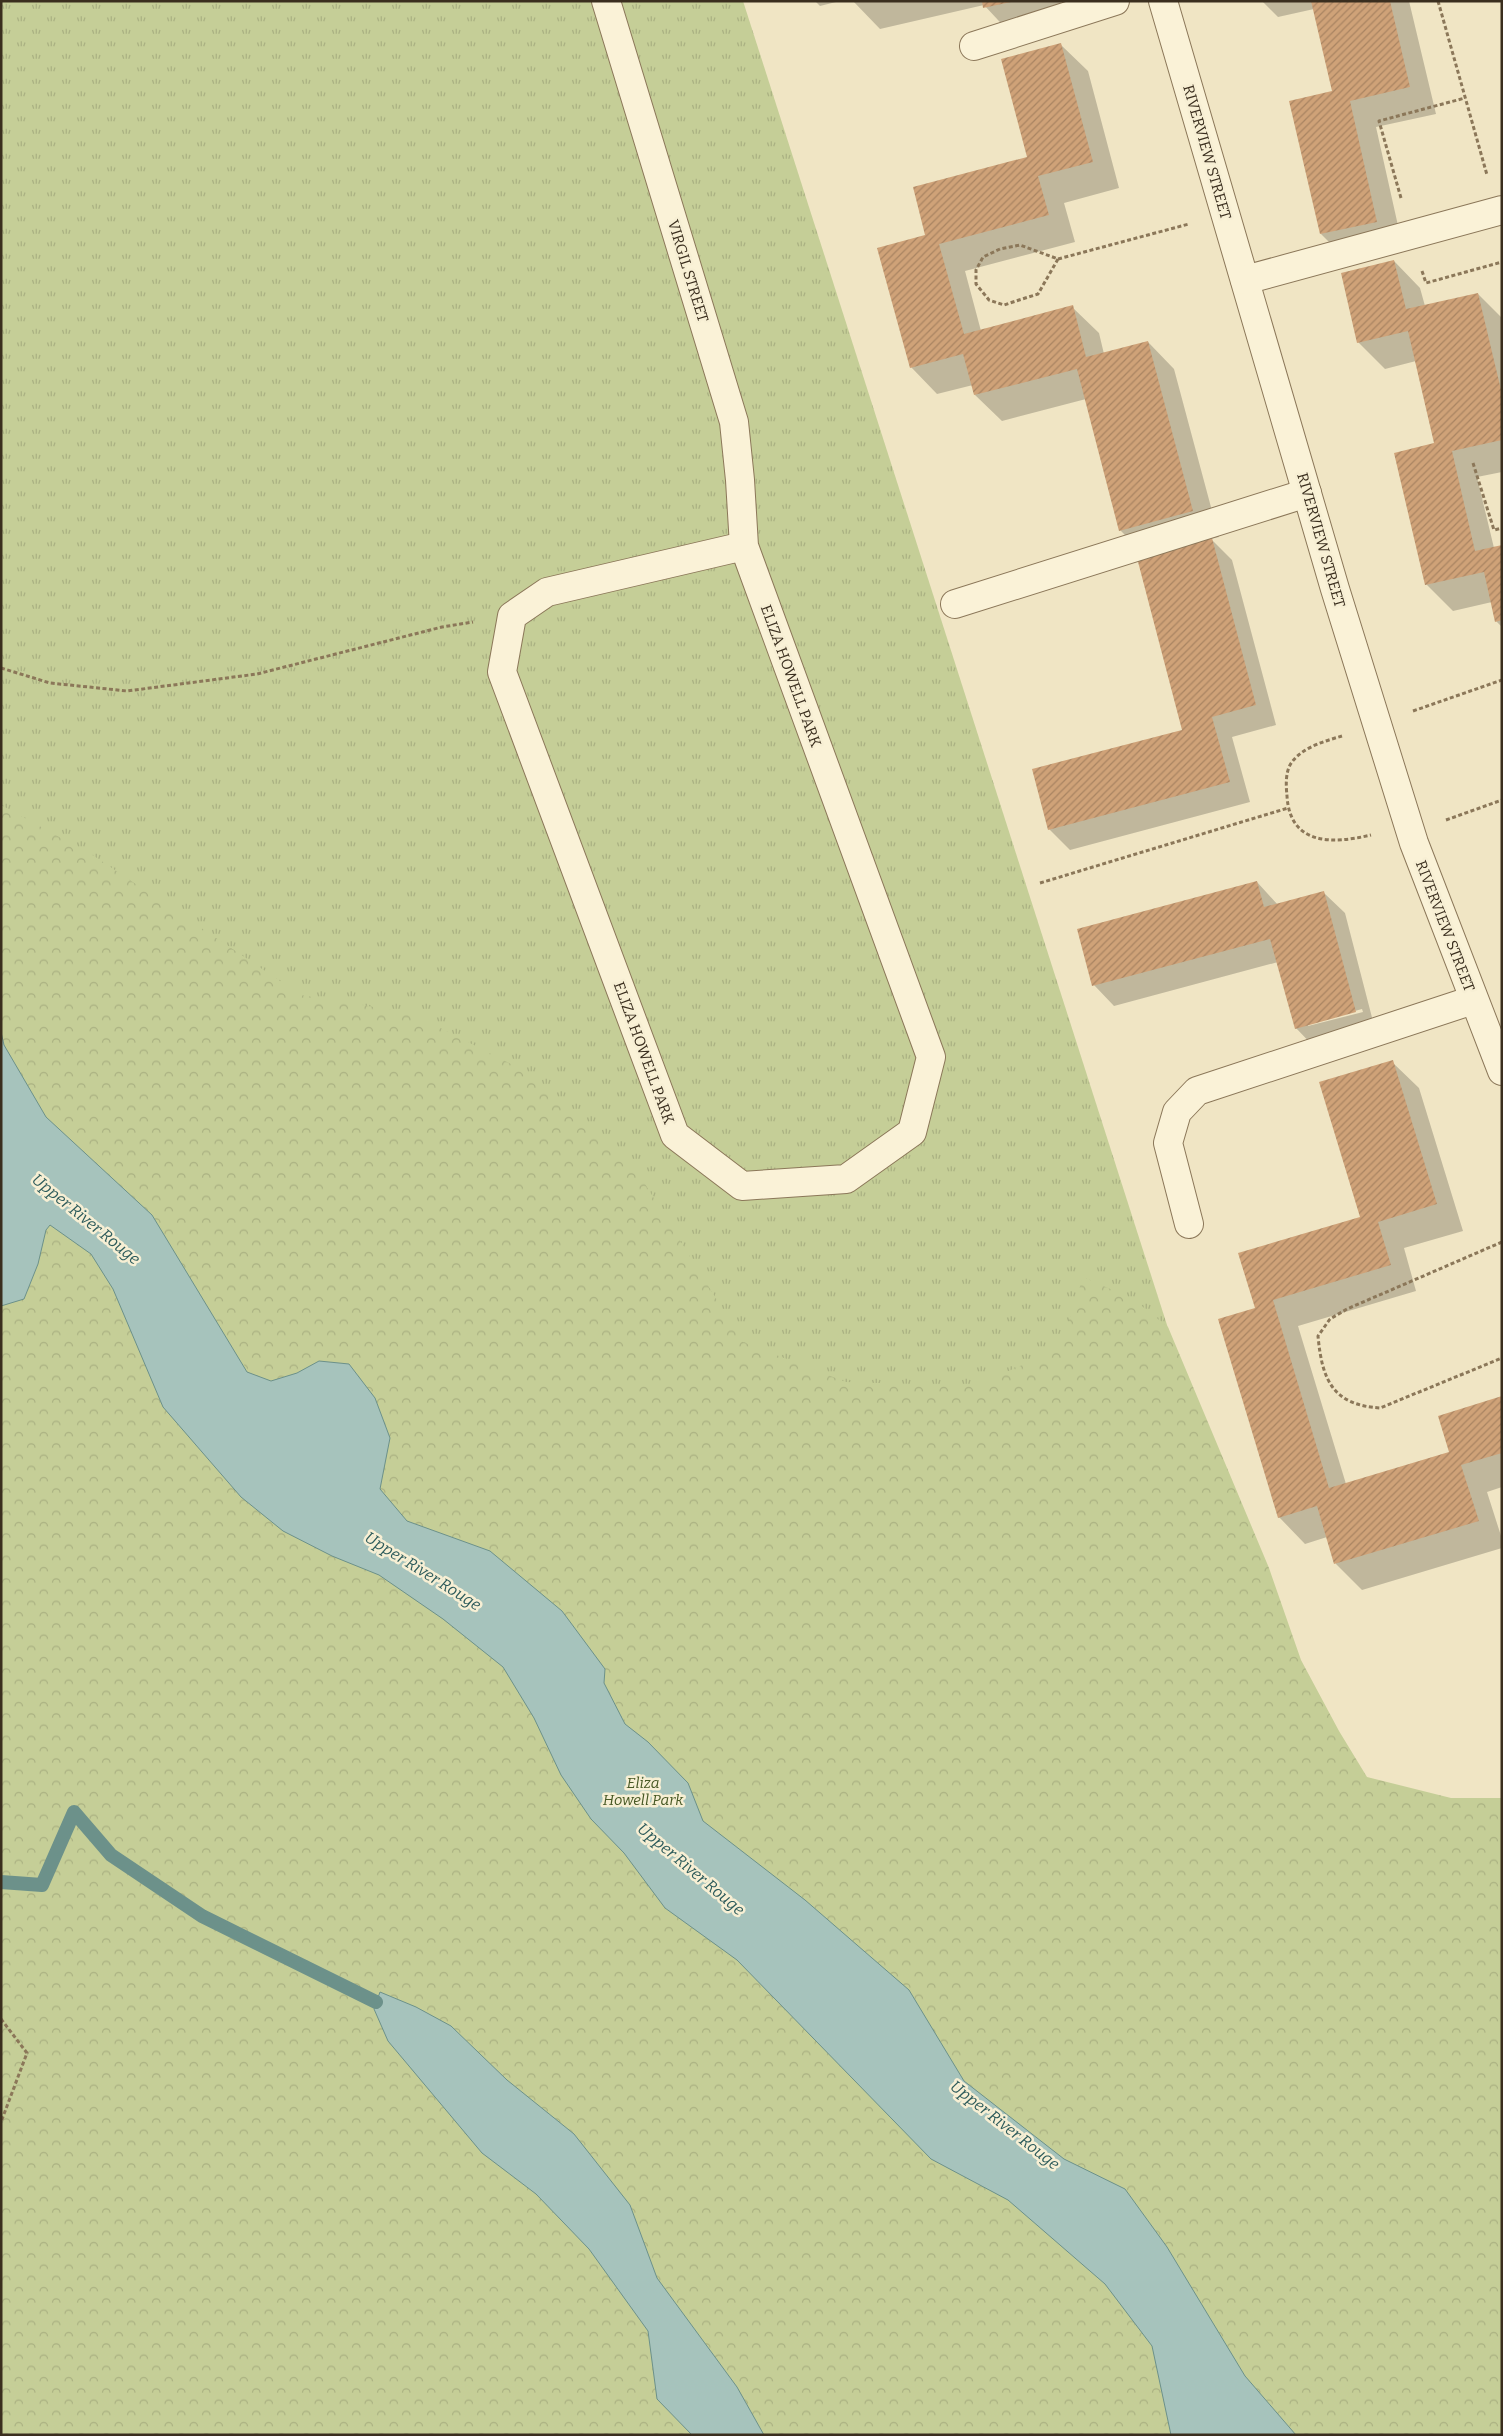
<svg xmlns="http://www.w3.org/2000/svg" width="1503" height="2436" viewBox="0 0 1503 2436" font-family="Bitter,serif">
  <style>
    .grass { fill: url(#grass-tufts) }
    .forest { fill: url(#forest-crowns) }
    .water { fill: #a6c3bc; stroke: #6c918a }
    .shadow { fill: #0003; fill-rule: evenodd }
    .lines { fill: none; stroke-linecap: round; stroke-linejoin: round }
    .stream { stroke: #6c918a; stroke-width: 14 }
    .building { fill: url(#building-hatch) }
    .minor-casing { stroke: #8b7759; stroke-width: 30 }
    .path { stroke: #8b7759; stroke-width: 3; stroke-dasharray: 4 2.5; stroke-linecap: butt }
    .minor { stroke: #faf2d7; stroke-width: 28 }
    .labels { text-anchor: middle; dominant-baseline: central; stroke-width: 5; stroke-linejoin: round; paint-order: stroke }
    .street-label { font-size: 15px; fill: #3a2e1e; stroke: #f7efd4 }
    .park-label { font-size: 15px; font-style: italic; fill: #475824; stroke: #f7efd4 }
    .water-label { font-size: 16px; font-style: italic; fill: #2d5b5b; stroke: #f7efd4 }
  </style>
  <defs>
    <pattern id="grass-tufts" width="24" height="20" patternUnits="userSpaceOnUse" patternTransform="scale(1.25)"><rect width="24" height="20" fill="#c5ce97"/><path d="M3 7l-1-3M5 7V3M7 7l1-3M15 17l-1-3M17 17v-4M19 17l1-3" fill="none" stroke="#aab182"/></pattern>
    <pattern id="forest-crowns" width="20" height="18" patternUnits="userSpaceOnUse" patternTransform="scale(1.25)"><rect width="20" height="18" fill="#c5ce97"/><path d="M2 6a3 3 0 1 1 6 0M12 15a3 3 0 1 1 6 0" fill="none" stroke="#aab182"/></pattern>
    <pattern id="building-hatch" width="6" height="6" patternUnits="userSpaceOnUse" patternTransform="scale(1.25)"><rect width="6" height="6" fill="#cfa278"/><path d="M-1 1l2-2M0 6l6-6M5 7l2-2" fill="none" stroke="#a98462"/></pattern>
  </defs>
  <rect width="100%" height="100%" fill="#f0e5c4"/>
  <polygon class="grass" points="1,1 743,1 1322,1809 1502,2435 1,2435"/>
  <g class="forest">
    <polygon points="1,805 94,856 301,995 411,1013 521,1069 642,1179 743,1342 846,1382 975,1386 1060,1348 1083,1277 1133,1299 1168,1327 1269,1568 1301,1660 1339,1731 1367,1777 1451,1798 1502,1798 1502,2435 1296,2435 1245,2376 1167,2247 1125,2189 1064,2159 964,2081 909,1990 805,1900 702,1821 648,1742 628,1726 604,1683 441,1534 407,1521 380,1489 390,1438 319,1361 297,1373 271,1381 250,1374 204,1304 89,1158 46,1117 4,1044 1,1032"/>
    <polygon points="46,1230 66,1237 91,1254 113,1289 163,1407 241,1497 293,1536 332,1556 379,1575 443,1619 503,1667 534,1718 561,1775 591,1819 624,1853 665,1908 737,1960 931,2159 1008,2200 1105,2284 1152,2346 1171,2435 764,2435 737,2387 657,2278 630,2205 574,2134 507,2080 451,2026 416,2007 380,1992 374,2009 388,2041 482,2153 536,2194 589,2249 648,2331 657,2399 692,2435 1,2435 1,1306 24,1298 38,1264"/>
  </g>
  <g class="water">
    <polygon points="1,1032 4,1045 46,1117 152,1215 247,1372 271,1381 297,1373 319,1361 349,1364 375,1398 390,1438 380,1489 407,1521 490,1551 562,1611 605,1669 604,1683 625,1724 648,1742 688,1783 703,1821 805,1900 909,1990 964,2081 1064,2159 1125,2189 1167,2247 1245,2376 1296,2435 1171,2435 1152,2346 1105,2284 1008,2200 931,2159 737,1960 665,1908 624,1853 591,1819 561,1775 534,1718 503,1667 443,1619 379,1575 332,1556 283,1531 241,1497 163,1407 113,1289 91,1254 50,1225 46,1230 38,1264 24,1299 1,1306"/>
    <polygon points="380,1992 416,2007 451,2026 507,2080 574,2134 630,2205 657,2278 737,2387 764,2435 692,2435 657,2399 648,2331 589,2249 536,2194 482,2153 388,2041 374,2009"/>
  </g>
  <g class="shadow">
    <polygon points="815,1 840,1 820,6"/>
    <polygon points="853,1 1061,1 1066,22 1011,34 984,5 880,29"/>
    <polygon points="1262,1 1409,1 1436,114 1376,127 1403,248 1347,260 1321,234 1333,92 1314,9 1278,17"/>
    <polygon points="1061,45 1088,71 1119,188 1064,203 1075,242 965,271 981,331 1072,307 1099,333 1104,354 1148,342 1174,369 1219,537 1211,539 1232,560 1276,725 1232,737 1250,802 1070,850 1049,829 1184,731 1147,557 1120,530 1086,399 1002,421 975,395 973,385 937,394 911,367 927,236 1029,158"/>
    <polygon points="1394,261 1420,288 1425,306 1478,294 1502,318 1502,472 1477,477 1494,548 1502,546 1502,627 1496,621 1492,602 1453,611 1426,584 1436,444 1416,361 1385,369 1358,342"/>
    <path d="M1257,882L1278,905L1324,893L1345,913L1376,1033L1316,1049L1296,1028L1278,962L1114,1006L1094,985ZM1362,1009L1363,1012L1308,1026V1024Z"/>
    <polygon points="1392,1062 1419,1088 1463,1231 1404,1248 1416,1291 1298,1326 1346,1484 1451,1452 1502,1398 1502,1487 1487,1492 1502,1539 1502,1548 1362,1590 1336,1564 1327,1537 1305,1544 1279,1517 1256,1309 1361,1218"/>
  </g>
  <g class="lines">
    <polyline class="stream" points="1,1882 42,1885 74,1812 111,1855 202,1916 376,2002"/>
  </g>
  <g class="building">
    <polygon points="982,1 1010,1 1011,2 983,8"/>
    <polygon points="1311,1 1390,1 1410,87 1350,101 1377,222 1320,234 1289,101 1332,91"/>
    <polygon points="1061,43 1093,162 1038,176 1049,215 939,244 964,334 1073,305 1086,357 1148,341 1193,511 1119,531 1077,369 974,395 963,354 910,368 877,248 925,235 913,187 1027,157 1001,59"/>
    <polygon points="1394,260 1406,309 1478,293 1502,394 1502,440 1452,451 1475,551 1502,545 1502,620 1495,622 1484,572 1425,585 1394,453 1434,443 1408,331 1357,343 1341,273"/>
    <polygon points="1212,538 1256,705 1212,717 1230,782 1048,830 1032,769 1182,730 1137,558"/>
    <polygon points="1257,881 1264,907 1324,891 1356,1012 1295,1029 1270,939 1092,986 1077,929"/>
    <polygon points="1393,1060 1437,1204 1378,1222 1391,1265 1273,1300 1329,1488 1449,1452 1438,1416 1502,1396 1502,1453 1461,1465 1479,1521 1334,1564 1317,1506 1278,1518 1218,1319 1255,1308 1238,1253 1360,1217 1319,1082"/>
  </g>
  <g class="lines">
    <defs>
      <g id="minor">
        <polyline points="606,1 734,422 740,480 744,546 931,1057 912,1132 846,1179 742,1186 675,1135 502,672 512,616 547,592 744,546"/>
        <polyline points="1163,1 1335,589 1414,843 1502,1071"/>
        <polyline points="974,46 1115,1"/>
        <polyline points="1245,280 1502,210"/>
        <polyline points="955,604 1307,493"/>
        <polyline points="1189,1224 1168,1143 1177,1112 1197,1091 1473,1000"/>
      </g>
    </defs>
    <use href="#minor" class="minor-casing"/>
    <g class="path">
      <polyline points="1438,1 1487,175"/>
      <polyline points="1401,198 1379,121 1465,98"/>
      <polyline points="1058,259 1038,294 1019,300 1004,305 989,300 976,284 976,270 983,257 1000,249 1020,245 1058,259 1189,224"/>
      <polyline points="1422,271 1426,283 1502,262"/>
      <polyline points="1473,463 1494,530 1502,528"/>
      <polyline points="1,668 50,683 127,691 257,674 442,627 473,622"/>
      <polyline points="1413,711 1502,680"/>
      <path d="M1342,736C1325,741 1303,747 1292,762C1285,771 1286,786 1287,796C1290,846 1333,844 1371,835"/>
      <polyline points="1446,820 1502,800"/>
      <polyline points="1040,883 1288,808"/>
      <path d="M1502,1242L1347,1309L1330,1319L1318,1336C1322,1379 1332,1405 1380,1408L1502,1358"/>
      <polyline points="1,2019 27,2053 1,2122"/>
    </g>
    <use href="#minor" class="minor"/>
  </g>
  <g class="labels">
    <g class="street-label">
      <text transform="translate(1207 152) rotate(74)">RIVERVIEW STREET</text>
      <text transform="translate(688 271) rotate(73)">VIRGIL STREET</text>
      <text transform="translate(1321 540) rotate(74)">RIVERVIEW STREET</text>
      <text transform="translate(791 676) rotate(70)">ELIZA HOWELL PARK</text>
      <text transform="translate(1445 926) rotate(69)">RIVERVIEW STREET</text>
      <text transform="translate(644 1053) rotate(70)">ELIZA HOWELL PARK</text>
    </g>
    <g class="park-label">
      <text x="643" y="1783">Eliza<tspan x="643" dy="17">Howell Park</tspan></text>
    </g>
    <g class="water-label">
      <text transform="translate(86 1219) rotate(39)">Upper River Rouge</text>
      <text transform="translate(423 1571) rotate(32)">Upper River Rouge</text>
      <text transform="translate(691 1869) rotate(40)">Upper River Rouge</text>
      <text transform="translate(1005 2125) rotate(38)">Upper River Rouge</text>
    </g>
  </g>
  <rect width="1503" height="2436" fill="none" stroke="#3a2e1e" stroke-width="5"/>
</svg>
